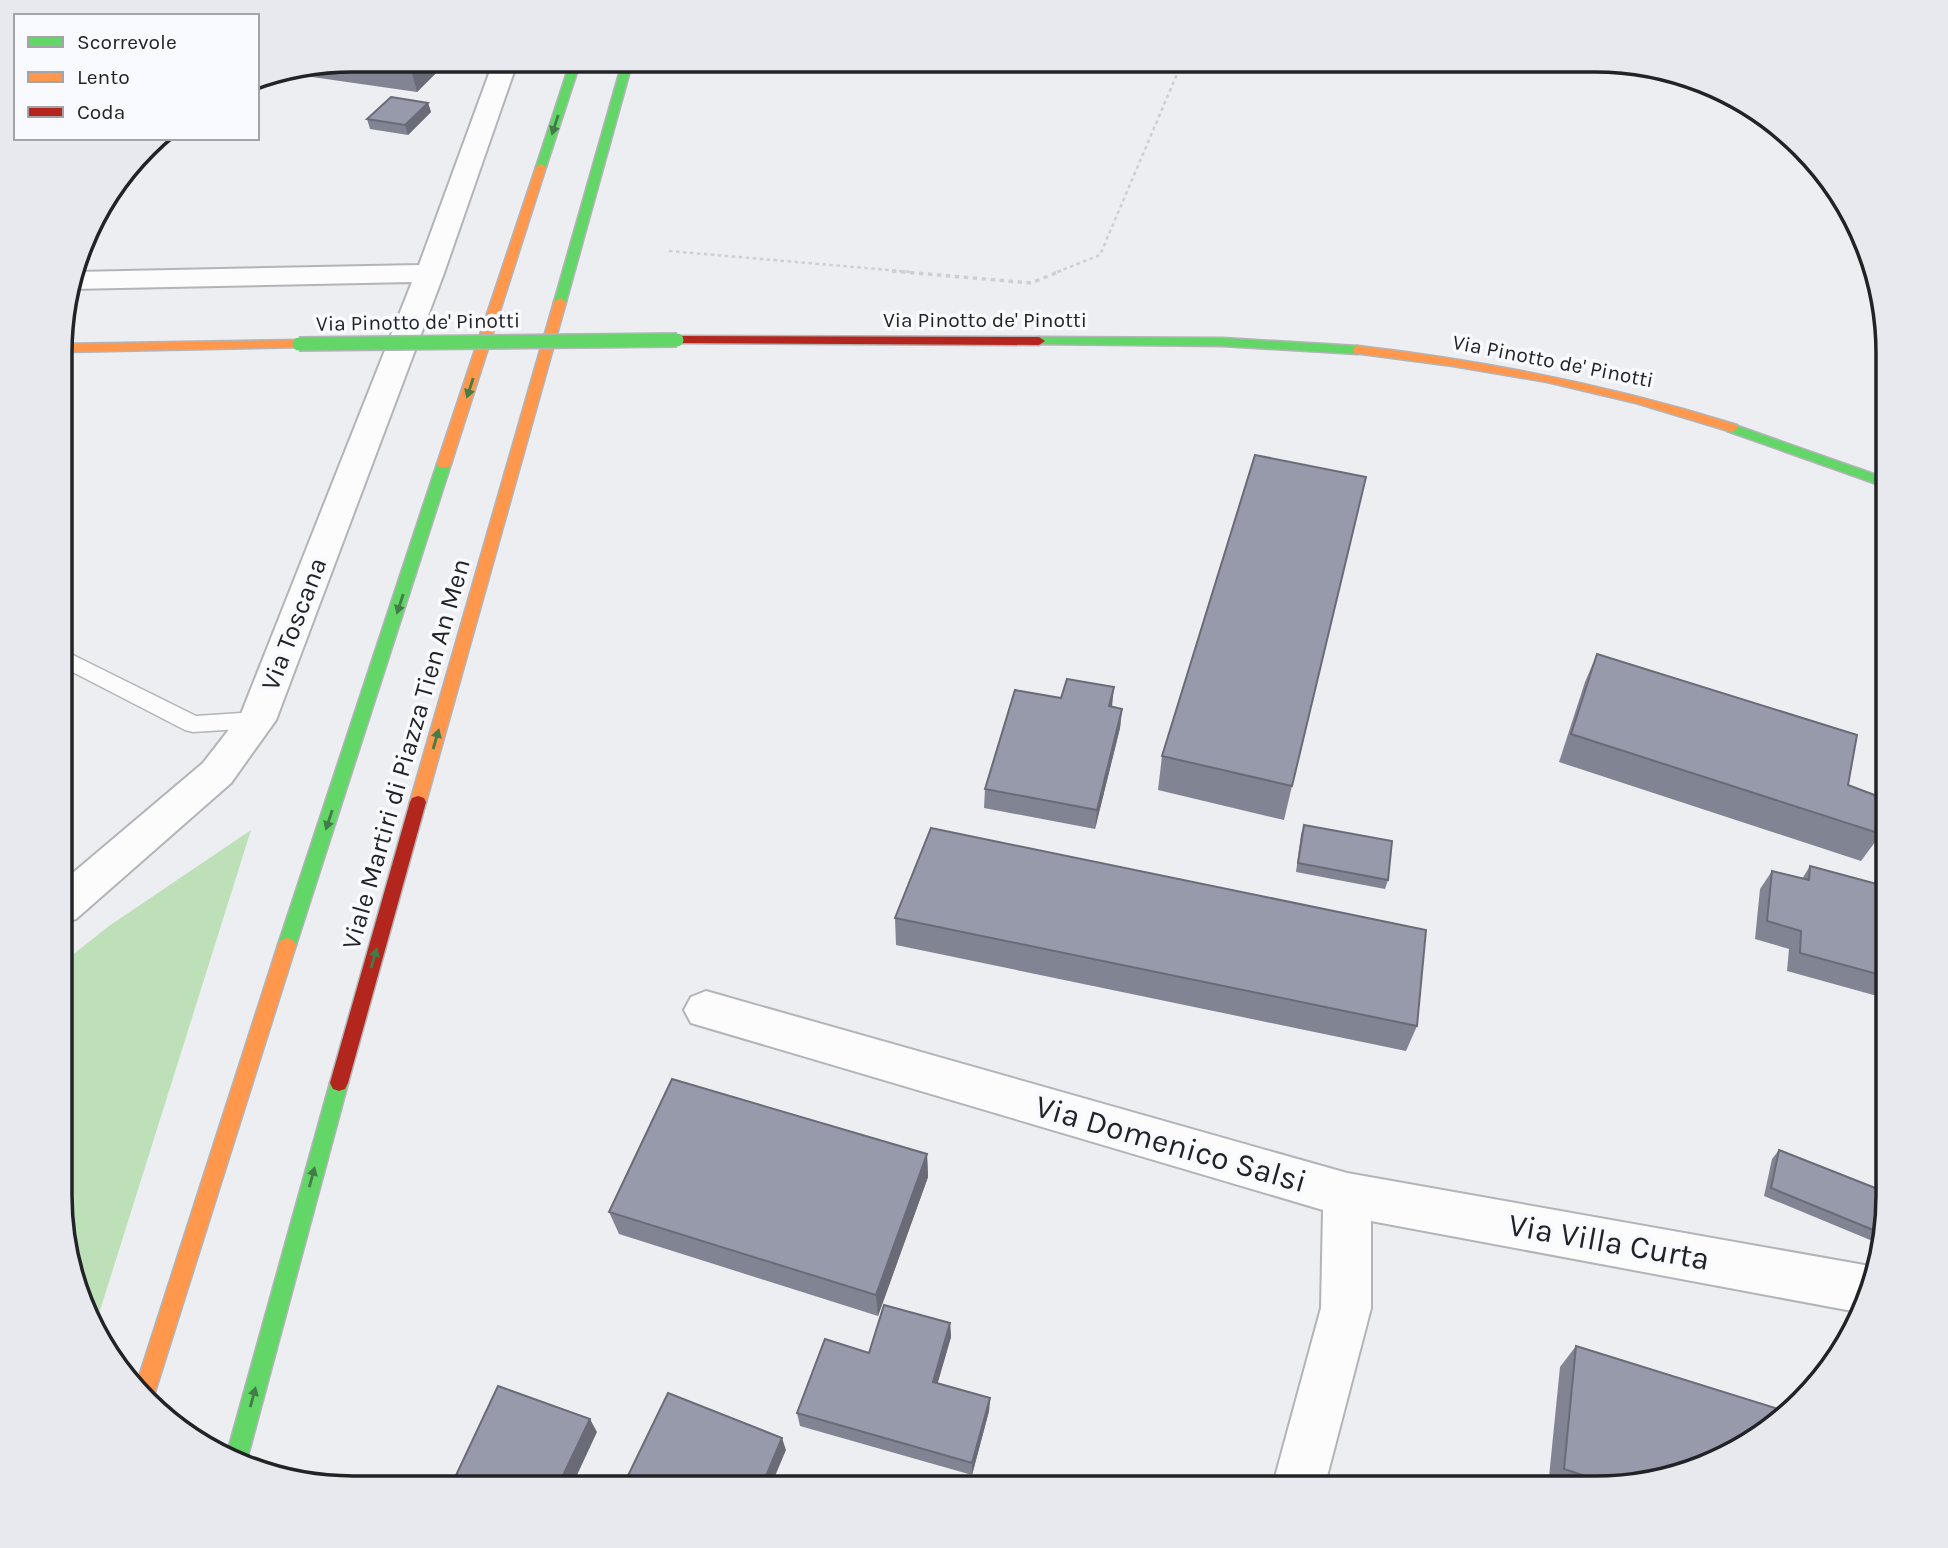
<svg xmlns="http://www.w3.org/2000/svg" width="1948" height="1548" viewBox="0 0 1948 1548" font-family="Karla,sans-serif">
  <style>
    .green { fill: #bee0b9 }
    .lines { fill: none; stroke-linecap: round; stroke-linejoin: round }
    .lane-casing { stroke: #b2b4b7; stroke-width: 3 }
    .street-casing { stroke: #b2b4b7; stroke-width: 4 }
    .fast-casing { stroke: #b2b4b7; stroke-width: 3 }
    .slow-casing { stroke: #b2b4b7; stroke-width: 3 }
    .jam-casing { stroke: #b2b4b7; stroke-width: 3 }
    .path-far1 { stroke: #cecfd1; stroke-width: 2.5; stroke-dasharray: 3.5 3.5; stroke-linecap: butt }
    .path { stroke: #cecfd1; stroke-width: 3.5; stroke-dasharray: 4.5 4.5; stroke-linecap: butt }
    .lane { fill: #fcfcfd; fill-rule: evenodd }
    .street { fill: #fcfcfd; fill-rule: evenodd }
    .fast { fill: #63d668; fill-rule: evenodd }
    .slow { fill: #ff974d; fill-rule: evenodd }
    .jam { fill: #b3261e; fill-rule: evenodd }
    .fast-bridge-casing { stroke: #b2b4b7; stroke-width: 16; stroke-linecap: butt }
    .fast-bridge { stroke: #63d668; stroke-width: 13 }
    .wall { fill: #818492 }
    .shaded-wall { fill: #696c77 }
    .building { fill: #969aaa; stroke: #696c77; stroke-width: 2 }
    .oneway { fill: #427c47 }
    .labels { text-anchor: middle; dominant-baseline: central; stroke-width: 7; stroke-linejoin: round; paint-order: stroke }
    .far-street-label { font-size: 21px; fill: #222326; stroke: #f8faff }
    .street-label { font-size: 26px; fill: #222326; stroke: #f8faff }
    .near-street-label { font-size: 32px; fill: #222326; stroke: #f8faff }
    .rim { fill: none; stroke: #222326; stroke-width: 3.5 }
  </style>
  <rect width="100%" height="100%" fill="#eceef2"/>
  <polygon class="green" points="251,830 97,1320 91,1327 60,1215 61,964 109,926"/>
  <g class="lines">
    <defs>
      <polygon id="lane" points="61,649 196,716 257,712 265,714 268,720 265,726 257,728 193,732 185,730 61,666"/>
      <g id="street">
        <polygon points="494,60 518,60 444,273 276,720 231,783 76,919 61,924 61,883 203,763 241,714 412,282 71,289 76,272 419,265"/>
        <polygon points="706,991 1347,1173 1870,1266 1875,1268 1866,1308 1863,1313 1371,1221 1371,1308 1324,1488 1272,1488 1321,1308 1323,1210 691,1023 684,1010 691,997"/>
      </g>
      <g id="fast">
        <polygon points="571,60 581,60 546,167 537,169 536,167"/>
        <polygon points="623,60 633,60 566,302 560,306 556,305 554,302"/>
        <polygon points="1039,337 1223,338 1358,346 1364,350 1358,354 1223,346 1035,344 1033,341"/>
        <polygon points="1732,424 1888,479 1888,488 1727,431 1726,428"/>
        <polygon points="444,460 451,464 296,945 293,950 287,952 281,950 278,945 437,464"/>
        <polygon points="339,1075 345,1077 348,1083 246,1463 244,1467 226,1457 330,1083 333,1077"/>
      </g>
      <g id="slow">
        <polygon points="541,164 546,167 451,464 449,467 439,467 437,464 536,167"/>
        <polygon points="560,298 566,302 426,802 424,806 412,806 410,802 554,302"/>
        <polygon points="299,340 305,344 303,347 62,352 62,344"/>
        <path d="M1358,346C1487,361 1613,386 1737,425L1738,428L1732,432L1636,403L1547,382L1453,366L1354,353V347Z"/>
        <polygon points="287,938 293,940 296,945 154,1395 150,1403 136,1386 278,945 281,940"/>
      </g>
      <g id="jam">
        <polygon points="677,336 1039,337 1045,341 1039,345 673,343 671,340"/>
        <polygon points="418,796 424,798 426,802 348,1083 345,1089 339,1091 333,1089 330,1083 410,802 412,798"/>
      </g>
    </defs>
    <use href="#lane" class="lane-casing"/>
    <use href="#street" class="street-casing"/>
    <use href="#fast" class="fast-casing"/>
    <use href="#slow" class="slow-casing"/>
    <use href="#jam" class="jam-casing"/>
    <g class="path-far1">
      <polyline points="669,251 912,272"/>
      <polyline points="1057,272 1100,255 1183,60"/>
    </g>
    <polyline class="path" points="892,271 1031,283 1061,271"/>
    <use href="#lane" class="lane"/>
    <use href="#street" class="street"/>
    <use href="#fast" class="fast"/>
    <use href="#slow" class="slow"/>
    <use href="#jam" class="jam"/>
    <defs>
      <polyline id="fast-bridge" points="299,344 677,340"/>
    </defs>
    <use href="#fast-bridge" class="fast-bridge-casing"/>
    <use href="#fast-bridge" class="fast-bridge"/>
  </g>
  <g class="wall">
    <polygon points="353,60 442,60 444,65 417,92 277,72"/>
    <polygon points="428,103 431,112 408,135 370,129 367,119"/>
    <polygon points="1597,654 1848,785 1881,834 1861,861 1559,762 1585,682"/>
    <polygon points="1112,707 1122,709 1120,728 1095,829 984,808 985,789"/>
    <polygon points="1162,756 1292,786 1284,820 1158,790"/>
    <polygon points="1304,825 1388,880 1385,889 1296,872 1301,834"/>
    <polygon points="1810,866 1888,887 1888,999 1787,971 1789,949 1755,939 1760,889 1772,871 1802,879"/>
    <polygon points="895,918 1417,1026 1406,1051 896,945"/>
    <polygon points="1779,1150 1883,1234 1875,1242 1764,1196 1772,1159"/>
    <polygon points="927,1154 928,1177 878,1316 619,1234 609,1212"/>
    <polygon points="950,1323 951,1337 937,1384 990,1398 989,1411 972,1475 800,1426 797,1413 869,1353"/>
    <polygon points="1576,1346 1708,1466 1595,1488 1552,1488 1548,1487 1560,1367"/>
  </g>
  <g class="shaded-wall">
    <polygon points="416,60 442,60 444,65 417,92 410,65"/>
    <polygon points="428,103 431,112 408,135 405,125"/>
    <polygon points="1114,687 1112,707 1109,706"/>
    <polygon points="1122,709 1120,728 1095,829 1097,810"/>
    <polygon points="927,1154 928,1177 878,1316 876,1295"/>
    <polygon points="950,1323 951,1337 934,1396 933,1382"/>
    <polygon points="990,1398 989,1411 972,1475 972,1463"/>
    <polygon points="590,1419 597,1432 571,1488 557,1488"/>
    <polygon points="782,1438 786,1450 770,1488 761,1488"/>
  </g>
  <g class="building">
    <polygon points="369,60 416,60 410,65"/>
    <polygon points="391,97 428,103 405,125 367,119"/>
    <polygon points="1255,455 1366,477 1292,786 1162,756"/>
    <polygon points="1597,654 1857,735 1848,785 1885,799 1881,834 1571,734"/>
    <polygon points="1067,679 1114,687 1109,706 1122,709 1097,810 985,789 1015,690 1061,698"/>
    <polygon points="1304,825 1392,841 1388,880 1298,863"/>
    <polygon points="931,828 1426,930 1417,1026 895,918"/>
    <polygon points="1810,866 1888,887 1888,977 1800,953 1801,931 1767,921 1772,871 1809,880"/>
    <polygon points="672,1079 927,1154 876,1295 609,1212"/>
    <polygon points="1779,1150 1888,1193 1888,1204 1883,1234 1771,1188"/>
    <polygon points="884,1305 950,1323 933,1382 990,1398 972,1463 797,1413 825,1339 869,1353"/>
    <polygon points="1576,1346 1785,1411 1708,1466 1613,1485 1564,1469"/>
    <polygon points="498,1386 590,1419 557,1488 450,1488"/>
    <polygon points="668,1393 782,1438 761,1488 622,1488"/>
  </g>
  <defs><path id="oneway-solid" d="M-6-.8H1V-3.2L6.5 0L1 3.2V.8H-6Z" transform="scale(1.75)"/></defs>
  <g class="oneway">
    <use href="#oneway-solid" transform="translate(555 125) rotate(108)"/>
    <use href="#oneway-solid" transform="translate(470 388) rotate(108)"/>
    <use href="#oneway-solid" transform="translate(400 604) rotate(108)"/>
    <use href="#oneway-solid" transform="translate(436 739) rotate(-74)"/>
    <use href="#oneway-solid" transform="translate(329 820) rotate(108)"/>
    <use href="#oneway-solid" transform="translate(374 958) rotate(-74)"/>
    <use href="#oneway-solid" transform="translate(312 1177) rotate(-75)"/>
    <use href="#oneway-solid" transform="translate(253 1397) rotate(-75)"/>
  </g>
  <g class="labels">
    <g class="far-street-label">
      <text x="985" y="320">Via Pinotto de' Pinotti</text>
      <text transform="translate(418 322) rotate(-1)">Via Pinotto de' Pinotti</text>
      <text transform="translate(1553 361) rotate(11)">Via Pinotto de' Pinotti</text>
    </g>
    <g class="street-label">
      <text transform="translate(294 624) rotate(-69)">Via Toscana</text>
      <text transform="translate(406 754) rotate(-74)">Viale Martiri di Piazza Tien An Men</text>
    </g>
    <g class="near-street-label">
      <text transform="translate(1171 1144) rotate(16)">Via Domenico Salsi</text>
      <text transform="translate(1609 1242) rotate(10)">Via Villa Curta</text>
    </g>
  </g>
  <path d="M0 0H1948V1548H0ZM353 72H1595A281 281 0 0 1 1876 353V1195A281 281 0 0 1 1595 1476H353A281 281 0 0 1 72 1195V353A281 281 0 0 1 353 72Z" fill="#e7e9ee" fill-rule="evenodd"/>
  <path class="rim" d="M353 72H1595A281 281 0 0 1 1876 353V1195A281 281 0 0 1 1595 1476H353A281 281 0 0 1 72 1195V353A281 281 0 0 1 353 72Z"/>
  <rect x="14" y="14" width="245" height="126" fill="#f8faff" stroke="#a2a4a8" stroke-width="2"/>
  <rect x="28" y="37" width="35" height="10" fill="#63d668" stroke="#a2a4a8" stroke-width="2"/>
  <text x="77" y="49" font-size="21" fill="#222326">Scorrevole</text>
  <rect x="28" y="72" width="35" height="10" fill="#ff974d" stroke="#a2a4a8" stroke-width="2"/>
  <text x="77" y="84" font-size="21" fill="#222326">Lento</text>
  <rect x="28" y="107" width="35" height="10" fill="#b3261e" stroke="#a2a4a8" stroke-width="2"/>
  <text x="77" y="119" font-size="21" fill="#222326">Coda</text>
</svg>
